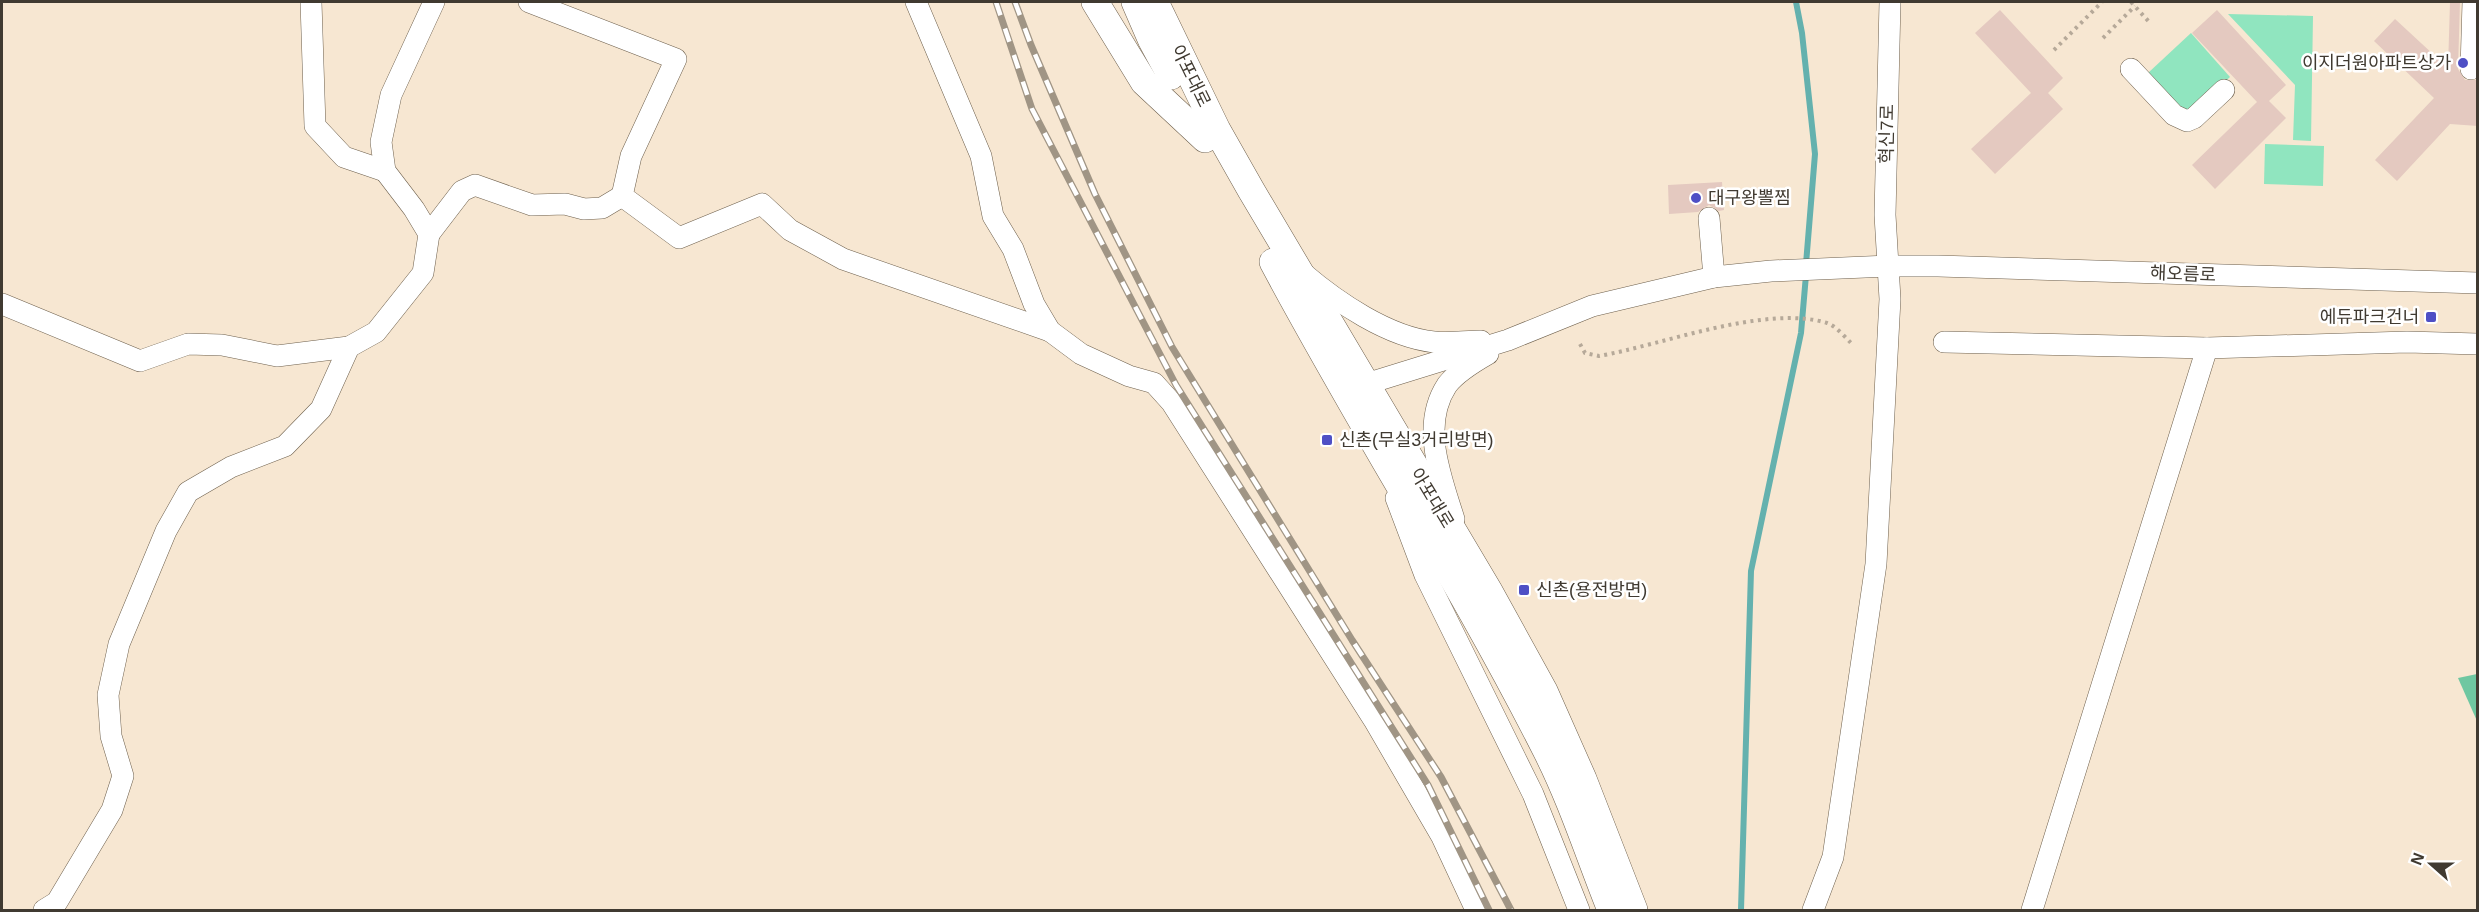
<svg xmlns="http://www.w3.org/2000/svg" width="2479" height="912" viewBox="0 0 2479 912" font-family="Helvetica,'Noto Sans KR',sans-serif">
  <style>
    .green { fill: #90e5bf }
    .forest { fill: #6fc7a1 }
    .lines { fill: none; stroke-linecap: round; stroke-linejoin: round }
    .stream { stroke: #64b1ae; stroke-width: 6 }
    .building { fill: #e4c9c0 }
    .minor-casing { stroke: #6e604d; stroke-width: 22 }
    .major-casing { stroke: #6e604d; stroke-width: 28 }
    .path { stroke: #b6a999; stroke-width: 4; stroke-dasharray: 3 4.5; stroke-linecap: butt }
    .minor { stroke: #fff; stroke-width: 21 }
    .major { stroke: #fff; stroke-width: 27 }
    .rail-casing { stroke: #a09585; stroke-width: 7 }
    .rail { stroke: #fff; stroke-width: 4.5; stroke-dasharray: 14; stroke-linecap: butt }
    .poi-dot { fill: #4e4fc5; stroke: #fff; stroke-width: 2 }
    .labels { text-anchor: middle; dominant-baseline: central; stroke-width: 5; stroke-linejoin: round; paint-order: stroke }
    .poi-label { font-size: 18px; fill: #403a31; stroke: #fff; text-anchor: start }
    .street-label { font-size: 18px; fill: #403a31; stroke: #fff }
  </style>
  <rect width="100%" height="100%" fill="#f7e7d2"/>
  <g class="green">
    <polygon points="2228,14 2313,16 2311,141 2293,140 2295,85"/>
    <polygon points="2191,33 2230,77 2195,109 2188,111 2180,108 2148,73"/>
    <polygon points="2265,144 2324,146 2323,186 2264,184"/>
  </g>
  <polygon class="forest" points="2477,674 2478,674 2477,721 2458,678"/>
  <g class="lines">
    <g class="stream">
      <polyline points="1796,2 1802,33 1815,154 1806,264"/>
      <polyline points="1741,910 1751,571 1801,333 1806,275"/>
    </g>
  </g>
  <g class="building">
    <polygon points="2450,2 2460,2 2458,69 2465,80 2478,80 2478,126 2450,124 2397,181 2375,160 2434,98 2374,41 2395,19 2448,68"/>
    <polygon points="2000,10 2063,78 2048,93 2063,109 1995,174 1971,149 2031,93 1975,33"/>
    <polygon points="2217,10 2286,85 2269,101 2286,118 2215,189 2192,165 2257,102 2192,33"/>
    <polygon points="1722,182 1724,210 1719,211 1709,205 1698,212 1669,214 1668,185"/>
  </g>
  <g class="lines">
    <defs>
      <g id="minor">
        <polyline points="311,2 315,126 344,157 385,171"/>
        <polyline points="529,2 676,59 631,156 622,196 679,238 762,204 790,230 843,259 1050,331"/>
        <polyline points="916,2 981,156 993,216 1013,249 1034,304 1050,331 1081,354 1129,376 1154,383 1172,403 1374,720 1442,837 1476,910"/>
        <polyline points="2131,69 2174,115 2187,121 2194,118 2224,90"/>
        <polyline points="2471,69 2473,2"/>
        <polyline points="1709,218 1714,277"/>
        <polyline points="429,234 462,191 475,185 532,205 565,204 584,209 602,208 622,196"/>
        <path d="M1303,273C1337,302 1388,337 1434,342C1449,344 1466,341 1481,341"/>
        <polyline points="2,304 140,361 188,344 222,345 277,356 349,347 376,332 423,273 429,234 414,209 385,171 381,142 391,95 434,2"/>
        <polyline points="1944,342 2207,348 2407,342 2478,344"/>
        <polyline points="1353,388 1508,340 1592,306 1714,277 1771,271 1889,266 1938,266 2478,283"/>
        <polyline points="1396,498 1425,575 1533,794 1579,910"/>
        <path d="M1454,519C1441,477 1420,426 1447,385C1457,372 1474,362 1488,354"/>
        <polyline points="44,910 57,902 112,810 123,776 111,736 108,695 119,644 166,531 188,492 231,467 285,446 321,409 349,347"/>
        <polyline points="1813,910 1833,857 1876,564 1890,299 1885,215 1890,2"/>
        <polyline points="2032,910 2207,348"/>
      </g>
      <g id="major">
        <polyline points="1095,2 1144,82 1205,139"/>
        <polyline points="1135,2 1151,39 1171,76"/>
        <polyline points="1155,2 1217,130 1251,190 1490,593 1544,691 1583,779 1634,910"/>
        <path d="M1273,262C1361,427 1462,584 1546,750C1572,801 1590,858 1611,910"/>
      </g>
    </defs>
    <use href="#minor" class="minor-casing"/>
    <use href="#major" class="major-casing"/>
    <g class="path">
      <polyline points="2131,2 2151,24"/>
      <polyline points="2103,38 2135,6"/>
      <polyline points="2054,50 2102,2"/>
      <path d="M1580,344L1585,353L1599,356C1662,345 1766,304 1827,323C1836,326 1845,337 1852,344"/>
    </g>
    <use href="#minor" class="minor"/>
    <use href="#major" class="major"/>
    <defs>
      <g id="rail">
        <polyline points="996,2 1032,109 1176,385 1428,785 1489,910"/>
        <polyline points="1015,2 1031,45 1095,194 1172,347 1352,640 1441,777 1511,910"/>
      </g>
    </defs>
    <use href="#rail" class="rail-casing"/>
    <use href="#rail" class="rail"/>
  </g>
  <g class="poi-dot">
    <circle cx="2463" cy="63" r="6"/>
    <circle cx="1696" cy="198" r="6"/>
    <rect x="2425" y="311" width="12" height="12" rx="3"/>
    <rect x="1321" y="434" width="12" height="12" rx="3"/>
    <rect x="1518" y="584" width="12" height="12" rx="3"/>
  </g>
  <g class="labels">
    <g class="poi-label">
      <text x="2451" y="63" text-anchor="end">이지더원아파트상가</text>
      <text x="1708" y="198">대구왕뽈찜</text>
      <text x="2419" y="317" text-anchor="end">에듀파크건너</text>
      <text x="1339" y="440">신촌(무실3거리방면)</text>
      <text x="1536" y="590">신촌(용전방면)</text>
    </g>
    <g class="street-label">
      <text transform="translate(1191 76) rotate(64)">아포대로</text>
      <text transform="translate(1887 134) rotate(-89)">혁신7로</text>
      <text transform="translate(2183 274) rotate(2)">해오름로</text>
      <text transform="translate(1432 498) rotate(59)">아포대로</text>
    </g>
  </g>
  <rect width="2479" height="912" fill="none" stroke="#403a31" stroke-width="6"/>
  <g transform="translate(2431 864) rotate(291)" stroke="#ffffff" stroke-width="4.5" paint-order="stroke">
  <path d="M0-4.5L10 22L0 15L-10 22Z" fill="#403a31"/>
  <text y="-9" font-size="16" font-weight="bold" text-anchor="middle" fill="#403a31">N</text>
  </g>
</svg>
